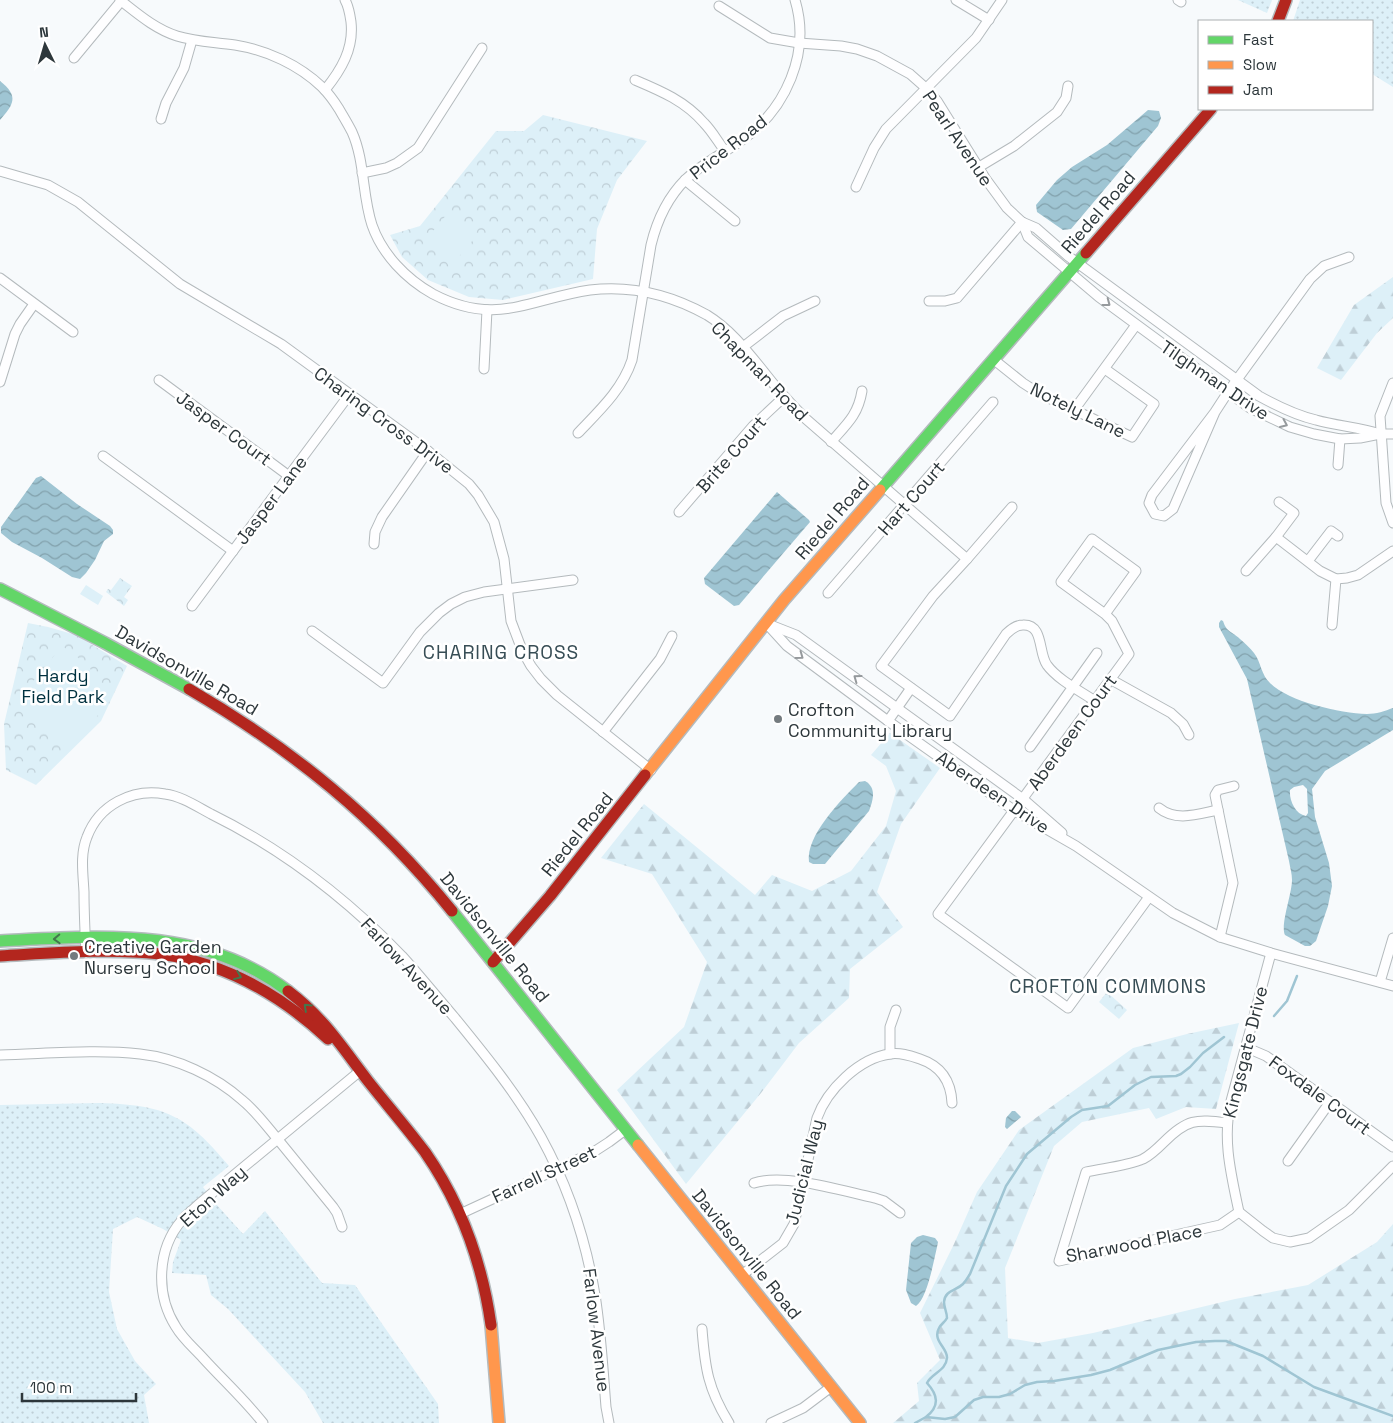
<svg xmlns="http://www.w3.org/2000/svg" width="1393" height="1423" font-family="'Space Grotesk',sans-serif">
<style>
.grass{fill:url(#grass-dots)}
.forest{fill:url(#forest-firs)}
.park{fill:url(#park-crowns)}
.garden{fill:#ddf0f8}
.water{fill:url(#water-waves);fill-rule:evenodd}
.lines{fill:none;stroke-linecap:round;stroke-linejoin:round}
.stream{stroke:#9fc5d3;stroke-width:2.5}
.street-casing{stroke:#b4babd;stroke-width:11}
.fast-casing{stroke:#b4babd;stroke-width:14}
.slow-casing{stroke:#b4babd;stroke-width:14}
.jam-casing{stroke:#b4babd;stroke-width:14}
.street{stroke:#fefeff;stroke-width:9}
.fast{stroke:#63d668;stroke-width:11}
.slow{stroke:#ff974d;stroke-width:11}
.jam{stroke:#b3261e;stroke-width:11}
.oneway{stroke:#969a9d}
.oneway2{stroke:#43774d}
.poi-dot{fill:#747b7f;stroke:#fff;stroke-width:2}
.labels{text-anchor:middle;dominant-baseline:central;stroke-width:5;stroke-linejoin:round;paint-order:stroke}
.street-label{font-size:18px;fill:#2d373b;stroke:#fff}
.park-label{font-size:18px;fill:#00313f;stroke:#fff}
.poi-label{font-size:18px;fill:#2d373b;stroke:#fff;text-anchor:start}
.neighbourhood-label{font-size:19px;letter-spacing:1px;fill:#374d55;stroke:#fff}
</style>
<defs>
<pattern id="grass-dots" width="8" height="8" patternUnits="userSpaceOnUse" patternTransform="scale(1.25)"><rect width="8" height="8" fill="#ddf0f8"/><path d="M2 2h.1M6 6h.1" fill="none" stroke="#beced6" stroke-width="1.8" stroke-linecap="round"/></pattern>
<pattern id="forest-firs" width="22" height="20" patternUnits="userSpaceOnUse" patternTransform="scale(1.25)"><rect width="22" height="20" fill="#ddf0f8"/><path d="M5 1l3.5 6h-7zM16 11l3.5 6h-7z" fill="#beced6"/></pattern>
<pattern id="park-crowns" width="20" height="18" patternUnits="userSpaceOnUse" patternTransform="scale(1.25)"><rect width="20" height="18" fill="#ddf0f8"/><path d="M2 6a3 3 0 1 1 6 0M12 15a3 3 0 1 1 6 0" fill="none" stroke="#beced6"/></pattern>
<pattern id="water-waves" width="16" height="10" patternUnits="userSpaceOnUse" patternTransform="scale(1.25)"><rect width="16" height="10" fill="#9fc5d3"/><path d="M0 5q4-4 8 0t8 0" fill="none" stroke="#82a1ac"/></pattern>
</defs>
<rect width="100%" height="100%" fill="#f7fafc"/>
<g class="grass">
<polygon points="1238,0 1272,0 1267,13"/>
<polygon points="1300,0 1393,0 1393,87 1372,74 1372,21 1293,21"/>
<path d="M100,1103c65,2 87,12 129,63l-26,21 13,17 27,30 22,-23 57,72 33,2 83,119 1,19h-116l-18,-31 -77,-83 -17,-14 -5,-20 -34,-2 1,-11 8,-22 -18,-11 -26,-12 -24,12 -4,63 8,37 18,32 21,23 -12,11 5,28h-149v-318z"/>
</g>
<g class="forest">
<polygon points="1393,277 1393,318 1377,333 1341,380 1317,368 1354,305"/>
<polygon points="890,733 940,768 901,824 877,892 903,927 850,969 849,998 799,1043 761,1093 686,1184 617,1090 684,1027 707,962 652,874 601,858 644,804 755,895 772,875 812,891 851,871 886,826 896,791 886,766 871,755"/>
<polygon points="1239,1023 1216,1109 1186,1107 1156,1119 1149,1108 1082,1122 1054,1146 1005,1268 1008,1338 1038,1343 1093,1333 1235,1299 1308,1285 1377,1242 1393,1224 1393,1423 893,1423 919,1401 917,1383 940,1360 920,1313 954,1244 977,1192 1019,1130 1133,1048 1187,1034"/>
</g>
<g class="park">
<polygon points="543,115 647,141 617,180 597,229 593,279 503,300 469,297 428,280 402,257 390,235 420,226 496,131 524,131"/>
<polygon points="120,578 132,586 124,597 128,600 124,606 106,592 108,589 111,590"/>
<polygon points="28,623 48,627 76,635 127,666 101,721 36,785 6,770 4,724"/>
<polygon points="1107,992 1127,1010 1119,1019 1099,1002"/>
</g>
<g class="garden">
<polygon points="452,213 478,234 452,265 424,242 447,214"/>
<polygon points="86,585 103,596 98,605 80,594"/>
<path d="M62,646c14,8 50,39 47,56l-40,48 -51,-42 -1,-7z"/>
</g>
<g class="water">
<path d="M0,81c19,15 14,23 0,39z"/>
<polygon points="1148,110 1159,111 1161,118 1158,126 1071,229 1063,230 1037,212 1036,205 1057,180 1072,167 1107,145"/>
<polygon points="41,476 77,504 110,526 113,530 113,534 104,541 95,560 86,573 80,579 72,577 42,558 12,542 1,533 1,527 36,478"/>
<polygon points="777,492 809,520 810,522 739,605 734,606 705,584 704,578"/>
<path d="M1221,620l2,1c4,12 9,10 17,18 5,4 10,9 14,14 7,9 7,22 16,30 19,19 70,30 97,31 9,0 18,-3 26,-6v22l-68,41 -13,18 3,28 14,46 3,23 -4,20 -12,35 -6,5h-5l-20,-11c-5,-10 7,-41 7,-55 0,-6 -2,-13 -3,-19l-42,-182 -28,-52v-4zM1303,785l4,4 1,24 -2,3c-11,-2 -17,-16 -16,-26l4,-3z"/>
<path d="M865,781c12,7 8,19 4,30l-44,53h-12l-4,-2c-4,-26 33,-63 50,-80z"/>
<polygon points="1012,1111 1015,1111 1021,1117 1007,1129 1005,1127 1006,1118"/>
<path d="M923,1235l12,3 3,4 -1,5c-3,13 -10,52 -21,59l-5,-3 -5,-13 5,-47 6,-6z"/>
</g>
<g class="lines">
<g class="stream">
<polyline points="1274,1016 1287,1001 1297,976"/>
<path d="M926,1417c14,-11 12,-22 1,-34 5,-10 19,-12 20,-25 1,-10 -15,-17 -8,-30 2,-4 6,-6 8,-10 0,-6 -3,-10 -3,-16 1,-12 12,-11 19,-18 3,-3 5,-7 7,-10l36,-88 21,-32 44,-37 11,-7 26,-4 27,-21 16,-8 25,-1 5,-2 9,-7 13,-14 21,-16"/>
<polyline points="915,1423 926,1417 945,1419 955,1417 974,1400 983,1397 999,1397 1010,1394 1025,1385 1037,1382 1054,1381 1091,1375 1110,1370 1158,1350 1196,1342 1215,1341 1226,1341 1263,1356 1314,1387 1393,1416"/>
</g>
<g class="street-casing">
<g id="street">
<path d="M120,0c18,14 35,29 57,36 19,6 38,6 58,9 32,5 64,20 87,42 7,7 12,14 17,22 4,7 9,15 13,23 13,29 10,63 20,93 10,29 34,54 61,69 63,33 96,5 157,-4 42,-5 81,5 117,25 23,14 40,36 57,57 13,17 27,32 42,47l161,140 -34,37 -52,70 69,50 56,-82c5,-5 10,-9 17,-9 21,-1 15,28 24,40 10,14 33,26 48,36"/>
<polyline points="956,0 989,20"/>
<polyline points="1178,0 1181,2"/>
<path d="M719,6l51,32 29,5 42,3 16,3 20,7 33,18 17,15 10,12 48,77 22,30 15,14 14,6 32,28 191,140c18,10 36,19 57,24 21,6 43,7 64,14"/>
<polyline points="74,58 122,0"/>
<path d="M635,80c26,11 50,21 69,43 8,8 14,19 21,28"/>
<path d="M325,90c16,-20 29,-41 26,-68 -1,-7 -2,-15 -6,-22"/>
<polyline points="161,119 166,103 184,68 192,40"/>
<polyline points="979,167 1014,146 1057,112 1066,98 1068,86"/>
<polyline points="0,171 48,185 78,202 180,284 281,344 428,451 469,484 478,495 494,522 504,559 511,621 522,650 531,666 541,679 557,695 651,770"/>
<polyline points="362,173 386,168 397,163 418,148 482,48"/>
<polyline points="685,180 735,221"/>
<polyline points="856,187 874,148 886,129 976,38 1002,0"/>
<polyline points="1022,222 1028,237 1099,297 1250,408 1290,427 1314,434 1340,439 1360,438 1380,434 1393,434"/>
<polyline points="0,278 73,332"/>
<polyline points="929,301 945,301 957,298 1022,222"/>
<polyline points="743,347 783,316 815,301"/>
<polyline points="993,359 1023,383 1040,394 1132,437 1154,404 1105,369"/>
<polyline points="484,369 487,310"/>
<polyline points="159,380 289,476"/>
<polyline points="0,382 15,334 20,324 34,304"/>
<polyline points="1393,383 1380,416 1386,503 1393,523"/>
<polyline points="1074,410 1136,325"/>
<polyline points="1215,412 1173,509 1164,516 1155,514 1149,503 1152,495 1215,412 1228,392 1310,279 1324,266 1349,257"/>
<path d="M578,433c21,-22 44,-43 54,-73l19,-115c6,-25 17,-48 35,-66 17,-16 38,-26 56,-39 44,-31 69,-87 53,-140"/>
<path d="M831,442c16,-18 27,-27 31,-51"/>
<polyline points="103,456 233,551"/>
<polyline points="1338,465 1340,439"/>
<polyline points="679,512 753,426 784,397"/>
<polyline points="1276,537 1320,571 1336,579 1347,578 1358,575 1393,551"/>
<polyline points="374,544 375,532 382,517 428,451"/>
<polyline points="967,559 1012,507"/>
<polyline points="1308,561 1331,531 1338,536"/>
<polyline points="1246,571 1276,537 1294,513 1279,502"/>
<polyline points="828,593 993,402"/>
<polyline points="192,606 349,395"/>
<polyline points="1105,614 1136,571 1092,539 1061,582 1105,614 1112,621 1129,654 938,914 1068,1008 1149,897"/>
<polyline points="766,623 787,646 888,721 1015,811 1076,846 1173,913 1220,937 1271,953 1393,986"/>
<polyline points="768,624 796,635 1023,799 1062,833"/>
<polyline points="1332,625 1336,579"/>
<polyline points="312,631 383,683 420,632 439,613 451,604 465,597 484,592 573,580"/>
<polyline points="1110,679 1171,713 1183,724 1189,735"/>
<polyline points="888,721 911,688"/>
<polyline points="603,732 660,659 672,636"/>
<polyline points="1030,747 1097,653"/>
<path d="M1159,808c17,14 39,6 59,2"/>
<polyline points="1220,937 1233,883 1215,795 1218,790 1234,786"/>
<path d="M86,953c-1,-20 -2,-41 -2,-61 -1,-19 -4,-38 3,-55 12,-32 45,-49 78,-43 16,2 31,12 46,20 71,35 136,85 191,142 18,20 35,41 53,62 31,38 62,76 86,119 27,49 45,104 54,158 6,37 8,75 11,112l3,16"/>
<polyline points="1380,982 1393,938"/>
<polyline points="1245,1047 1266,1056 1393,1147"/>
<polyline points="890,1054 890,1027 896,1010"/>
<path d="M0,1055c44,-1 96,-6 140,-1 37,4 75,22 102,46 15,12 26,28 38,42 18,22 35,43 53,65l4,6 5,14"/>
<path d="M1227,1123c-31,-4 -40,-4 -63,19 -6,6 -13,13 -21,17 -16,7 -39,9 -57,13l-27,89 161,-36 19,-13"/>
<polyline points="1288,1161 1330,1102"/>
<path d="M754,1183c32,-10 88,8 121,15l9,3 16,12"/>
<path d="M1239,1212c-8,-38 -17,-73 -8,-111l40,-148"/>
<polyline points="1239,1212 1263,1231 1273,1238 1290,1242 1309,1238 1349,1210 1393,1166"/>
<polyline points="460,1214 592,1153 609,1142 625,1130"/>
<path d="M742,1275l41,-32 11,-19 23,-106c10,-28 42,-60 73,-64 10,-2 21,2 30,5 21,7 31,22 32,44"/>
<path d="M702,1329c3,39 6,60 27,94"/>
<path d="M263,1423c-18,-23 -40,-43 -60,-65 -9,-10 -20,-19 -27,-31 -21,-33 -19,-78 6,-107 5,-6 12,-11 17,-16l161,-133"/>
<polyline points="771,1423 803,1408 831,1387"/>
</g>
</g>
<g class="fast-casing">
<g id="fast">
<polyline points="880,490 1086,253"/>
<polyline points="0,589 105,643 189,689"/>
<polyline points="452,911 638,1145"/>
<path d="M0,941c101,-5 202,-15 288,50"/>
</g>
</g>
<g class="slow-casing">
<g id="slow">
<polyline points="645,775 784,600 880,490"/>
<polyline points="638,1145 860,1423"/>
<polyline points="491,1325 499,1423"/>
</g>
</g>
<g class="jam-casing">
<g id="jam">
<polyline points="1278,21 1286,0"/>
<polyline points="1086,253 1211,109"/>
<path d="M189,689c104,61 187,128 263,222"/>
<path d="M0,956c53,-3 107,-8 160,-2 65,9 121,41 168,85"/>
<polyline points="493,962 550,896 645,775"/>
<path d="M288,991c36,27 53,55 80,90 19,24 39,47 57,71 36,52 57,110 66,173"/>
</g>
</g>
<use href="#street" class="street"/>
<use href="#fast" class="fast"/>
<use href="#slow" class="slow"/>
<use href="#jam" class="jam"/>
</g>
<defs><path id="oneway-chevron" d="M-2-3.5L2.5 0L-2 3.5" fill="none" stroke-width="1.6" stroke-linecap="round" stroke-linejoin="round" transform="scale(1.25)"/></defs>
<g class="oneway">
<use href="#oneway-chevron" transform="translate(1107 303) rotate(37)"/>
<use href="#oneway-chevron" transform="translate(1284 424) rotate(24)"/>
<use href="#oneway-chevron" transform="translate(800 656) rotate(36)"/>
<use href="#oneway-chevron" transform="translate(857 678) rotate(-144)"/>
</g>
<g class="oneway2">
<use href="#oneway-chevron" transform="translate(57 939) rotate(178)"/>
<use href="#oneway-chevron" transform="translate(238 976) rotate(22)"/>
<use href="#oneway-chevron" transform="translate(307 1007) rotate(-137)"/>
</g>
<g class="poi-dot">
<circle cx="778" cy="719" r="5"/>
<circle cx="74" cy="956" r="5"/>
</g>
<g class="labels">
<g class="street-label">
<text transform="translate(958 138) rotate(56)">Pearl Avenue</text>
<text transform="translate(728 147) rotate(-38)">Price Road</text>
<text transform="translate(1098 212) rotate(-49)">Riedel Road</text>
<text transform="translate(760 371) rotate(46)">Chapman Road</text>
<text transform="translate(1215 380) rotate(34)">Tilghman Drive</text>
<text transform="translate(1078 410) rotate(26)">Notely Lane</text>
<text transform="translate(384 420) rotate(36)">Charing Cross Drive</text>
<text transform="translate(224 428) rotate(36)">Jasper Court</text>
<text transform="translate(731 454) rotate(-49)">Brite Court</text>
<text transform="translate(911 498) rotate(-49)">Hart Court</text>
<text transform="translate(271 500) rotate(-53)">Jasper Lane</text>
<text transform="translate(832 518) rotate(-49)">Riedel Road</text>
<text transform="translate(187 670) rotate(30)">Davidsonville Road</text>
<text transform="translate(1072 732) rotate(-54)">Aberdeen Court</text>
<text transform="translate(993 792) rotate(34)">Aberdeen Drive</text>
<text transform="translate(577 834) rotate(-51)">Riedel Road</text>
<text transform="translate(495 937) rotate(51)">Davidsonville Road</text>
<text transform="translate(407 966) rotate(47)">Farlow Avenue</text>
<text transform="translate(1245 1052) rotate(-76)">Kingsgate Drive</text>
<text transform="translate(1320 1095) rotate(36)">Foxdale Court</text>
<text transform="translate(804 1172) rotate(-76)">Judicial Way</text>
<text transform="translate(544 1174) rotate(-25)">Farrell Street</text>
<text transform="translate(213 1196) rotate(-42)">Eton Way</text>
<text transform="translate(1134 1243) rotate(-11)">Sharwood Place</text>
<text transform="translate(747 1254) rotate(51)">Davidsonville Road</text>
<text transform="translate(597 1330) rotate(83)">Farlow Avenue</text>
</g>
<g class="park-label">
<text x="63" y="675">Hardy<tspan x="63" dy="21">Field Park</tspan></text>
</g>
<g class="poi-label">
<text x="788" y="709">Crofton<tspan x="788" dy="21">Community Library</tspan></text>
<text x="84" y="946">Creative Garden<tspan x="84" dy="21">Nursery School</tspan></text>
</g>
<g class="neighbourhood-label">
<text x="501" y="652">CHARING CROSS</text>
<text x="1108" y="986">CROFTON COMMONS</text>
</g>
</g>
<rect x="1198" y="20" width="175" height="90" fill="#ffffff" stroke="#abafb1"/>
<rect x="1208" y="36" width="25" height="8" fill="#63d668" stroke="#abafb1"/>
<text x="1243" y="45" font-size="15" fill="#2d373b">Fast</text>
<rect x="1208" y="61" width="25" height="8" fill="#ff974d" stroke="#abafb1"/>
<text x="1243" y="70" font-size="15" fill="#2d373b">Slow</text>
<rect x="1208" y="86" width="25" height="8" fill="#b3261e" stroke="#abafb1"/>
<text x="1243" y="95" font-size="15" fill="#2d373b">Jam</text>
<g transform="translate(45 45) rotate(355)" stroke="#ffffff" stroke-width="4" paint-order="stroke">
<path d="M0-4L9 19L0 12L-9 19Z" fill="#2d373b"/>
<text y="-8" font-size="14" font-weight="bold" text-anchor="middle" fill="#2d373b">N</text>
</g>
<path d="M22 1393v8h114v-8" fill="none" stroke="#2d373b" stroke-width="2.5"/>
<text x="30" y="1393" font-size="15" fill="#2d373b" stroke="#ffffff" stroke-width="4" paint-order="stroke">100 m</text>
</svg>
